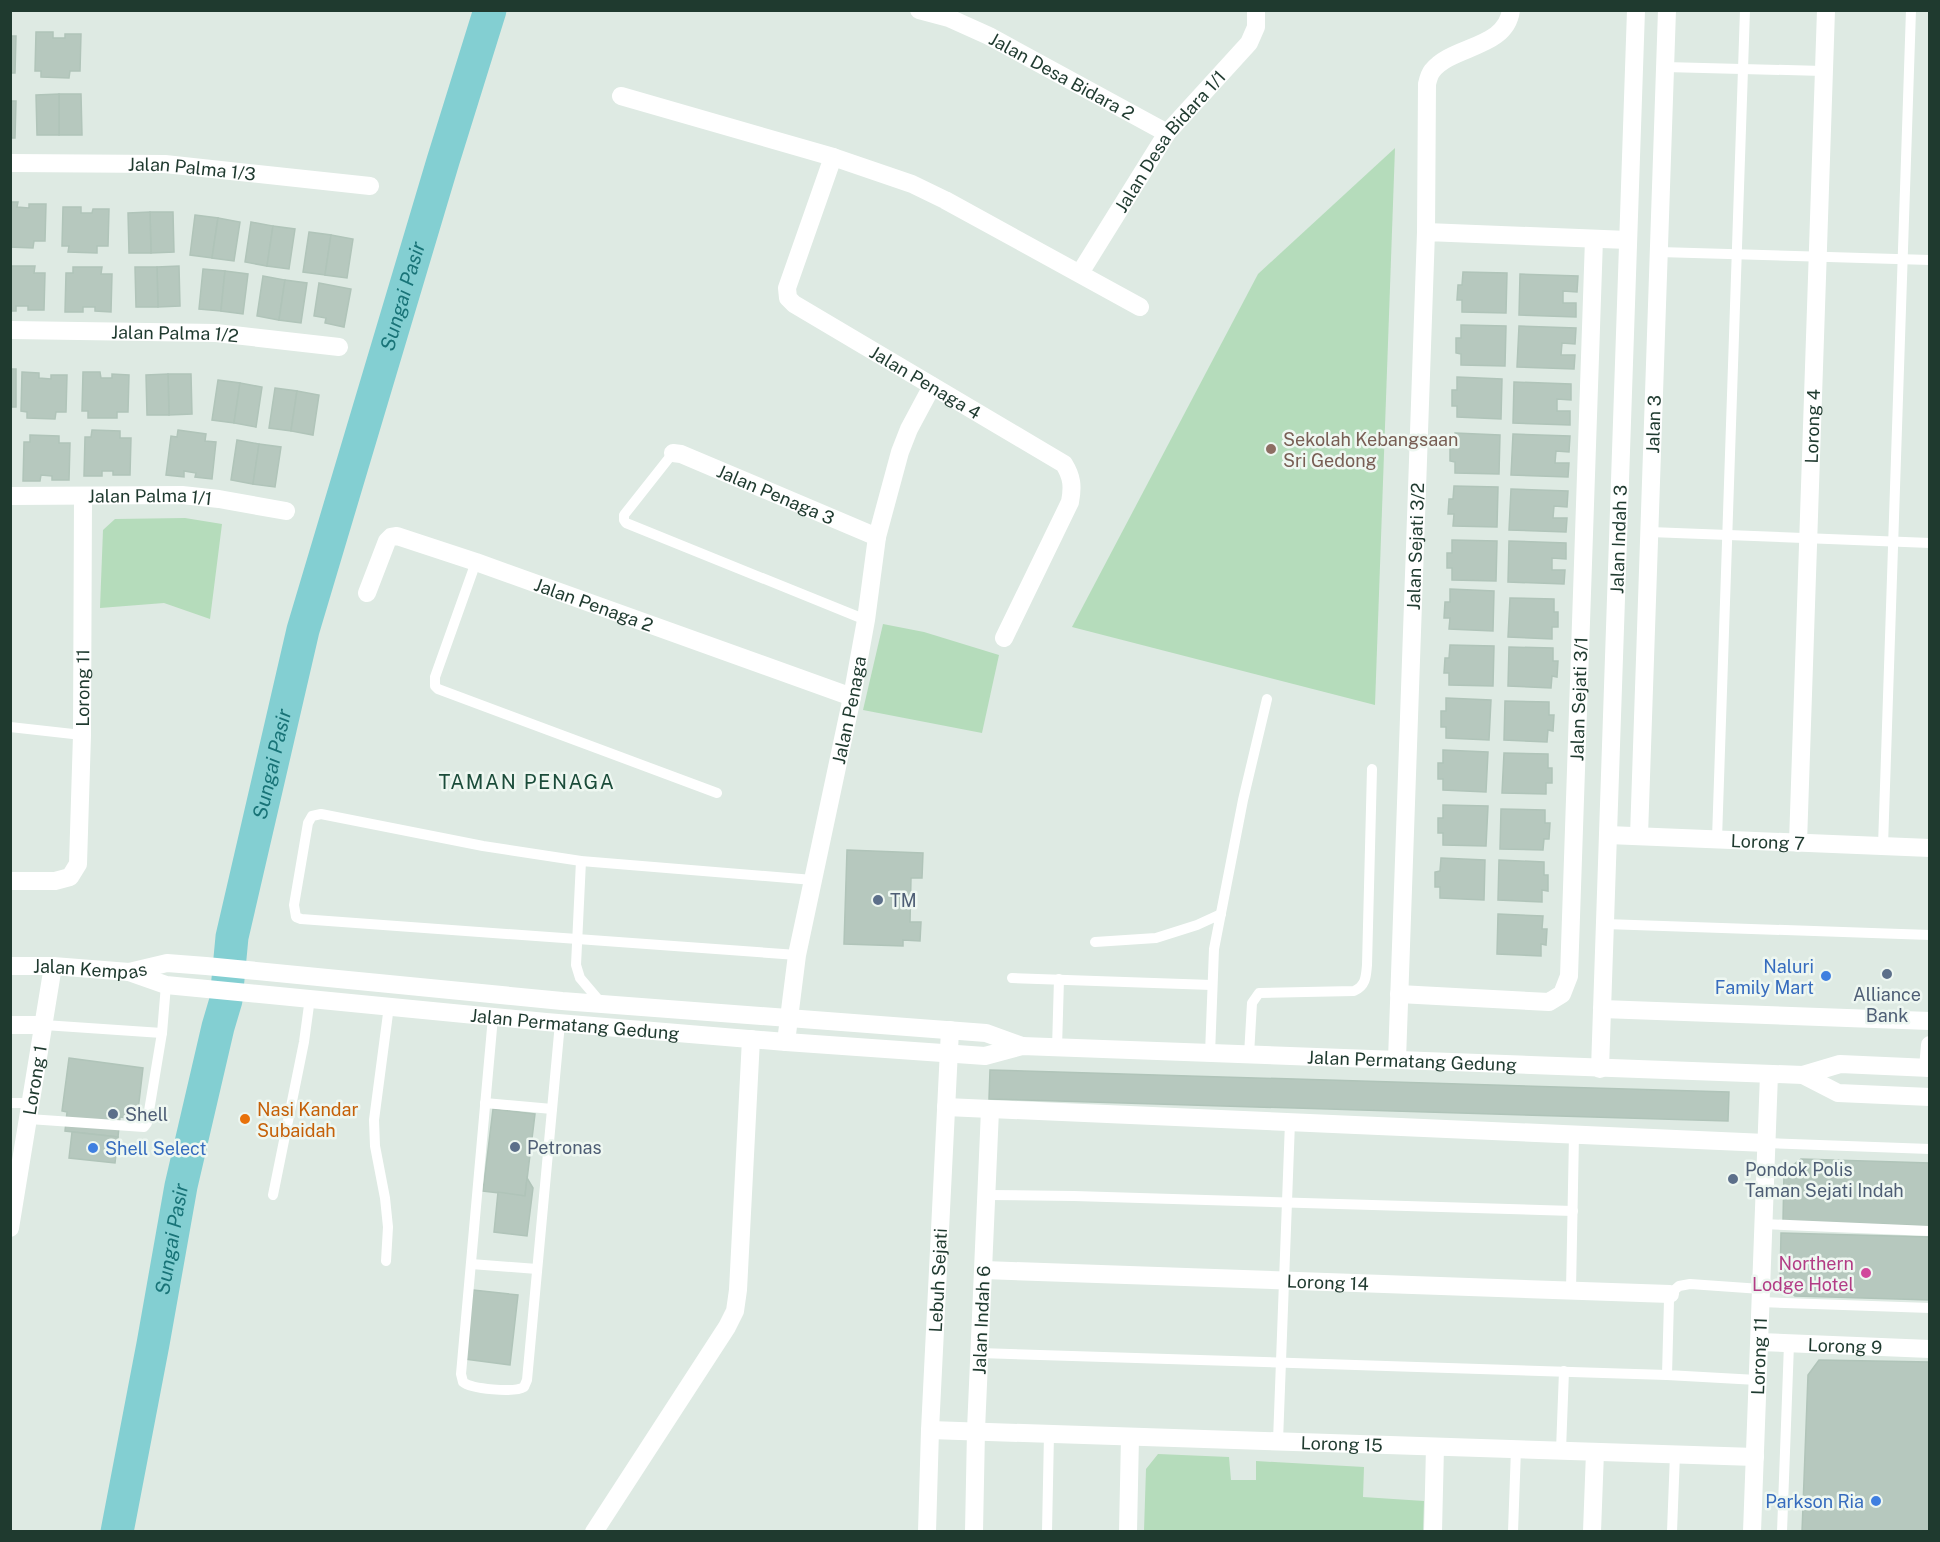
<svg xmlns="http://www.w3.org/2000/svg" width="1940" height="1542" font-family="'Public Sans',sans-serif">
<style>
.green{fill:#b5dcbb}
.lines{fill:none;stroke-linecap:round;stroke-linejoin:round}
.river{stroke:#83cfd2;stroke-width:33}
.building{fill:#b6c8be;stroke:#b0c4b9;stroke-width:1.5}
.lane{stroke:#fff;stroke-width:10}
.street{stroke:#fff;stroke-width:18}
.secondary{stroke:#fff;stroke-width:18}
.education-dot{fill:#8d6e63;stroke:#eef7f1;stroke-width:2}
.service-dot{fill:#5c6f8a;stroke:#eef7f1;stroke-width:2}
.shop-dot{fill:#3f7fe0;stroke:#eef7f1;stroke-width:2}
.food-dot{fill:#e8710a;stroke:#eef7f1;stroke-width:2}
.hotel-dot{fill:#d1479c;stroke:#eef7f1;stroke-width:2}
.labels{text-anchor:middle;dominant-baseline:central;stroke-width:5;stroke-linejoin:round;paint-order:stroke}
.street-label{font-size:18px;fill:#1f3a2f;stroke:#eef7f1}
.education-label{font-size:18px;fill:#785e54;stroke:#eef7f1;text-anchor:start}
.service-label{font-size:18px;fill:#4e5e75;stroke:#eef7f1;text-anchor:start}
.shop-label{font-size:18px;fill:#366cbe;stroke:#eef7f1;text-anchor:end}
.food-label{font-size:18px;fill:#c56008;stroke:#eef7f1;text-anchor:start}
.hotel-label{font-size:18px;fill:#b23c85;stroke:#eef7f1;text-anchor:end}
.water-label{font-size:20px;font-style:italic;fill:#187377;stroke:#eef7f1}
.neighbourhood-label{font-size:20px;letter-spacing:1.5px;fill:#1b4c3a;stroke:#eef7f1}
</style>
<rect width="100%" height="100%" fill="#deeae3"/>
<g class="green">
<polygon points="1395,148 1375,705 1072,627 1258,274"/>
<polygon points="185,518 222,524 210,619 164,603 100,608 103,530 115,519"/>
<polygon points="883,624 924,632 999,655 982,733 863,710"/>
<polygon points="1158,1454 1229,1457 1231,1480 1256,1480 1256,1461 1364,1467 1363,1497 1424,1501 1423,1531 1144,1531 1146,1469"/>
</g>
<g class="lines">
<path class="river" id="s1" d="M117,1532l36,-188 28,-158 37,-159 8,-27 6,-63 71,-307 140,-469 47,-151"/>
</g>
<g class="building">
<polygon points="36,32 53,32 53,38 65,38 65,34 81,34 80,71 70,71 69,78 41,77 41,71 35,71"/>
<polygon points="10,36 16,36 15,73 10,73"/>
<polygon points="59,94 81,94 82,135 59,135"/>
<polygon points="59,94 59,135 37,135 36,95"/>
<polygon points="10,101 16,101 15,138 10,138"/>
<polygon points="10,202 18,202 17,207 29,208 29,204 46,204 45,241 34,241 33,248 10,247"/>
<polygon points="63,207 81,207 81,213 92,213 93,209 109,209 108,246 97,246 97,253 68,252 69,246 62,246"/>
<polygon points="150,212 173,212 174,252 151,253"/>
<polygon points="150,212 151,253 129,253 128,213"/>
<polygon points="195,215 218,218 212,258 190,255"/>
<polygon points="218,218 240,222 234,261 212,258"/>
<polygon points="251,222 273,226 267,266 245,262"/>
<polygon points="273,226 295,229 289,269 267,266"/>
<polygon points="309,232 331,235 325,275 303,272"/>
<polygon points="331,235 353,239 347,278 325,275"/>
<polygon points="10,266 35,266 34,273 45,273 44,310 28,310 28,306 16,306 16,311 10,311"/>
<polygon points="179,266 180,306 158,307 157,267"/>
<polygon points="73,267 102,267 101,274 112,274 111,312 95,311 95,307 83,307 83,312 65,312 66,273 73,273"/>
<polygon points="135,267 157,267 158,307 136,307"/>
<polygon points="203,269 225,271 221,311 199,309"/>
<polygon points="225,271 248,274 243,314 221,311"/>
<polygon points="1463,272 1507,273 1506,313 1462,312 1462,300 1457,300 1458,285 1462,285"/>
<polygon points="1520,274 1578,276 1577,292 1563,291 1563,303 1576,303 1576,317 1519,315"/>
<polygon points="263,276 285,280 279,320 257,316"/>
<polygon points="285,280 307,283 301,323 279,320"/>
<polygon points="319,283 351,289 344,327 325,323 326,318 314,316"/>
<polygon points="1461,325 1506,326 1505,366 1461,365 1461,354 1456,353 1456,338 1461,338"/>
<polygon points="1519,326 1576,328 1575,344 1562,343 1561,355 1575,355 1574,369 1517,367"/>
<rect x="10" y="369" width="6" height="38"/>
<polygon points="22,372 39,373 39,378 51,379 51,375 67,375 66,412 56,412 55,419 27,418 27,412 21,411"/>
<polygon points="83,372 100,372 101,378 112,378 112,374 129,375 128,412 117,412 117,418 88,418 88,411 82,411"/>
<polygon points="168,374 191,374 192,414 169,415"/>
<polygon points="168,374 169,415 147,415 146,375"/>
<polygon points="1457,377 1502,379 1501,419 1457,417 1457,406 1452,406 1452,390 1457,390"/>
<polygon points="218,380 240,383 234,423 212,420"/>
<polygon points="1514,382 1571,384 1571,400 1557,399 1557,411 1570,411 1570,425 1513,423"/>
<polygon points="240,383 262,387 256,427 234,423"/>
<polygon points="275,388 297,391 291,431 269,428"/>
<polygon points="297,391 319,395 313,435 291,431"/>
<polygon points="92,430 120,431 120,438 131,438 130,475 113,475 113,471 102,471 102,476 84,476 85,437 91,437"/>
<polygon points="178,430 206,434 205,441 216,442 212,479 195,477 196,473 184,471 184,477 166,475 171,436 177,437"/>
<polygon points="1455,433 1500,435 1499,474 1455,473 1455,462 1450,461 1450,446 1455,446"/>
<polygon points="1513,434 1570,436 1569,452 1556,451 1555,463 1569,463 1568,477 1511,475"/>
<polygon points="30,435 59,436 59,443 70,443 69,480 52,480 52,476 41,475 40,481 23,481 24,442 30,442"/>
<polygon points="237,440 259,444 253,484 231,480"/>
<polygon points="259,444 281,447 275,487 253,484"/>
<polygon points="1454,486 1498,487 1497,527 1453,526 1454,514 1448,514 1449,499 1453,499"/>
<polygon points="1511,489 1568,491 1567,507 1554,506 1553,518 1567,518 1566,532 1509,530"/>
<polygon points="1452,540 1497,541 1496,581 1452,580 1452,568 1447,568 1447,553 1452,553"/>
<polygon points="1509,541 1566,543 1566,559 1552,558 1552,570 1565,570 1564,584 1508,582"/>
<polygon points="1450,589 1494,591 1493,631 1449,629 1450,618 1444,618 1445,602 1450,602"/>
<polygon points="1510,598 1554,599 1554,612 1558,612 1558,627 1552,627 1552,639 1508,637"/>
<polygon points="1450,645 1494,646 1493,686 1449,685 1449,673 1444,673 1445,658 1449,658"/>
<polygon points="1509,647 1553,648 1553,661 1558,661 1557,677 1552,676 1551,688 1508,686"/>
<polygon points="1446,698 1491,700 1489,740 1446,738 1446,727 1441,727 1441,711 1446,711"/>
<polygon points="1505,701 1549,702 1549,715 1554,715 1553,731 1548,730 1547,742 1504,740"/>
<polygon points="1443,750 1488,752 1486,792 1443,790 1443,779 1438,779 1438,763 1443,763"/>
<polygon points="1504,753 1548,754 1548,768 1552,768 1552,783 1546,783 1546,794 1502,793"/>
<polygon points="1443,805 1488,806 1486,846 1443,845 1443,833 1438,833 1438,818 1443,818"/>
<polygon points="1501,809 1545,810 1545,823 1550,823 1549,839 1544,839 1543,850 1500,849"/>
<polygon points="847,850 923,853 922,878 911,878 910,922 921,922 920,941 903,940 903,946 844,944"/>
<polygon points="1441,858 1485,860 1484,900 1440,898 1440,887 1435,887 1435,872 1440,871"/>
<polygon points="1499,860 1544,862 1544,875 1548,875 1548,891 1542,890 1542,902 1498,900"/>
<polygon points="1498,914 1543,916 1542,929 1547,929 1546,945 1541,944 1541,956 1497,954"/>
<polygon points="69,1058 143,1068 137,1119 120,1117 118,1137 65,1131 67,1112 62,1111"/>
<polygon points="990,1070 1729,1092 1728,1121 989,1099"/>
<polygon points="493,1109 535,1114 525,1196 483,1191"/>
<polygon points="72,1132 118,1137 115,1163 69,1158"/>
<polygon points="1801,1159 1930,1163 1930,1226 1783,1221 1784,1172"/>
<polygon points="527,1178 533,1188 527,1236 494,1232 498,1192 525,1196"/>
<polygon points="1781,1233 1930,1237 1930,1300 1795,1296 1780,1282"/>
<polygon points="473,1290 518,1295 510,1365 465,1359"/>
<polygon points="1819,1360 1930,1362 1930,1532 1802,1532 1808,1375"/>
</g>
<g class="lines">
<g class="lane">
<polyline points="1665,67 1823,71"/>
<polyline points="1659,252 1930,260"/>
<polyline points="673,453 624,515 624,520 626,523 866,620"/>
<polyline points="1650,532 1930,543"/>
<polyline points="476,562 435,677 435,686 438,689 717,793"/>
<polyline points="10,727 82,735"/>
<polyline points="1717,839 1745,10"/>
<polyline points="1883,846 1911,10"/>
<polyline points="581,861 576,965 580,978 602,1004"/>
<polyline points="1605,924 1930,935"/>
<polyline points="1095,942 1156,938 1197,925 1221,914"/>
<polyline points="797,955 301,919 296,917 294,905 308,823 312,816 321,814 483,846 581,861 813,880"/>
<polyline points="1012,978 1212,985"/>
<path d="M493,1017l-32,357 2,8c8,7 51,11 61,5l3,-7 33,-357"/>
<polyline points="44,1025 162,1033"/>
<polyline points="1057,1048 1059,979"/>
<polyline points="1210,1054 1214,949 1243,800 1267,699"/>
<path d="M1249,1055l3,-52 7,-10 95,-2c12,-5 12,-15 13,-26l5,-196"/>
<polyline points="10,1103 31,1103"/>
<polyline points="485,1103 552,1109"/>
<polyline points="29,1119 144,1127 147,1123 162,1033 166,985"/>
<polyline points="1766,1143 1930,1149"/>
<polyline points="273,1195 304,1042 310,998"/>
<polyline points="987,1195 1074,1196 1573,1211"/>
<polyline points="1763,1224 1930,1231"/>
<polyline points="386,1261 388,1227 385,1198 375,1146 374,1120 389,1006"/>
<polyline points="471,1264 537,1269"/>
<polyline points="1571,1290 1574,1135"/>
<polyline points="1760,1302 1930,1308"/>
<polyline points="979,1353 1667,1375"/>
<polyline points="1757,1380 1667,1375 1669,1300 1670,1294 1679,1286 1690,1284 1761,1289"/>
<polyline points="1278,1441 1290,1122"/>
<polyline points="1561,1450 1564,1371"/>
<polyline points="1047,1532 1049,1434"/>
<polyline points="1513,1532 1516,1449"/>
<polyline points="1672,1532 1675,1454"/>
<polyline points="1782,1532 1789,1344"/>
</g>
<g class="street">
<path id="s2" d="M919,10l30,8 40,18 178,97"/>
<path id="s3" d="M621,96l212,61 -46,131 1,10 6,6 270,160c8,13 9,22 6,38l-66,136"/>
<polyline points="833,157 912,184 945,200 1140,307"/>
<path id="s4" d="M10,163l155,1 205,22"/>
<path d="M1426,232l1,-148c1,-4 2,-9 5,-13 20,-26 74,-22 79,-61"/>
<path id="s5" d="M1080,273l87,-140 82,-90 7,-16v-17"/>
<path id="s6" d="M10,330l206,3 123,14"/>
<path id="s7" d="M673,453l8,1 196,83"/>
<path id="s8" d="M10,496l172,-1 37,4 67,12"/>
<path id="s9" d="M367,593l20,-52 4,-4 6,-1 79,26 376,135"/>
<path id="s10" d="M1608,835l322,13"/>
<path id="s11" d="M1639,836l28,-826"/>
<path id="s12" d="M1798,843l28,-833"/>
<path id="s13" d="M10,881h45l15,-4 8,-13 4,-129 1,-238"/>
<path id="s14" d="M1399,994l150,8 13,-8 7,-18 25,-737"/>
<polyline points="1602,1009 1930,1021"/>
<polyline points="10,1025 44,1025"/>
<path id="s15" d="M786,1042l11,-87 55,-258 14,-77 11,-83 23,-85 9,-23 23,-43"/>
<path id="s16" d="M1397,1060l29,-828 202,8"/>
<polyline points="1928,1068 1930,1045"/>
<path id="s17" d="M1600,1069l36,-1059"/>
<polyline points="946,1107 1766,1143"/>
<path id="s18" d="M10,1228l43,-262"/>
<path id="s19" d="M984,1270l686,24"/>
<path id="s20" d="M1759,1342l171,7"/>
<path id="s21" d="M930,1430l825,27"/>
<polyline points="594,1532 727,1327 735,1311 738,1290 751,1039"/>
<path id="s22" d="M927,1532l3,-102 20,-400"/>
<path id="s23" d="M974,1532l2,-102 14,-320"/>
<polyline points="1128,1532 1130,1437"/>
<polyline points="1433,1532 1435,1447"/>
<polyline points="1592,1532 1595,1452"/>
<path id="s24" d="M1752,1532l17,-458"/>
</g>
<g class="secondary">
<path id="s25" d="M10,966h43l76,6 38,-9 39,3 356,35 424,32 36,13"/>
<path id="s26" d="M129,972l37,13 380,37 240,20 199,14 37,-10 781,29 37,-11 90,4"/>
<polyline points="1803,1075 1838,1093 1930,1097"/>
</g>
</g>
<circle class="education-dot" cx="1271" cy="449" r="6"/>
<g class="service-dot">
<circle cx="878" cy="900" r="6"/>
<circle cx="1887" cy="974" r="6"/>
<circle cx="113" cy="1114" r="6"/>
<circle cx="515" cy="1147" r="6"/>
<circle cx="1733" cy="1179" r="6"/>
</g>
<g class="shop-dot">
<circle cx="1826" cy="976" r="6"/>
<circle cx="93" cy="1148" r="6"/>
<circle cx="1876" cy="1501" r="6"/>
</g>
<circle class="food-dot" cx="245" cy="1119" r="6"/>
<circle class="hotel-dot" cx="1866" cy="1273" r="6"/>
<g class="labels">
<g class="street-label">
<text stroke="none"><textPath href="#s2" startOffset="158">Jalan Desa Bidara 2</textPath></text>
<text stroke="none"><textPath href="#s5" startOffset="160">Jalan Desa Bidara 1/1</textPath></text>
<text stroke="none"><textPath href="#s4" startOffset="182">Jalan Palma 1/3</textPath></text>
<text stroke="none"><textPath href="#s6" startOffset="165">Jalan Palma 1/2</textPath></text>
<text stroke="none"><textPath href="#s3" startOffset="531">Jalan Penaga 4</textPath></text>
<text stroke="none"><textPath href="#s11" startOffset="412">Jalan 3</textPath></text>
<text stroke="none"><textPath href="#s12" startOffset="417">Lorong 4</textPath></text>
<text stroke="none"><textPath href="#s7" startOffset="111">Jalan Penaga 3</textPath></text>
<text stroke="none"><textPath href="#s8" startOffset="140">Jalan Palma 1/1</textPath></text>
<text stroke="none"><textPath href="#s17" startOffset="530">Jalan Indah 3</textPath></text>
<text stroke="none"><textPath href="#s16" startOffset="514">Jalan Sejati 3/2</textPath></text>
<text stroke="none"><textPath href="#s9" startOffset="276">Jalan Penaga 2</textPath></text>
<text stroke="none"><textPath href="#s13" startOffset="252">Lorong 11</textPath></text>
<text stroke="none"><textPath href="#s14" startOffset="462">Jalan Sejati 3/1</textPath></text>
<text stroke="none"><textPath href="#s15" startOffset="338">Jalan Penaga</textPath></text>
<text stroke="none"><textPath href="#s10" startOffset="160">Lorong 7</textPath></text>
<text stroke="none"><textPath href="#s25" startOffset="80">Jalan Kempas</textPath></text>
<text stroke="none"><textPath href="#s26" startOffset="450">Jalan Permatang Gedung</textPath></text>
<text stroke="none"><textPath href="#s26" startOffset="1290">Jalan Permatang Gedung</textPath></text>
<text stroke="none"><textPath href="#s18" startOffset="150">Lorong 1</textPath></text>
<text stroke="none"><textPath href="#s22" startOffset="252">Lebuh Sejati</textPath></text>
<text stroke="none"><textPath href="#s19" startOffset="344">Lorong 14</textPath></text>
<text stroke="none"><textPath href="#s23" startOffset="212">Jalan Indah 6</textPath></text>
<text stroke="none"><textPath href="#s20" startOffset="86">Lorong 9</textPath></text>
<text stroke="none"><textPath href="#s24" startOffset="176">Lorong 11</textPath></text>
<text stroke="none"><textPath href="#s21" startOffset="412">Lorong 15</textPath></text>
</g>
<g class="education-label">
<text x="1283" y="439">Sekolah Kebangsaan<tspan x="1283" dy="21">Sri Gedong</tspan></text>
</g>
<g class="service-label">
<text x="890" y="900">TM</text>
<text x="1887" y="994" text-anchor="middle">Alliance<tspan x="1887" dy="21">Bank</tspan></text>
<text x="125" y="1114">Shell</text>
<text x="527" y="1147">Petronas</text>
<text x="1745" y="1169">Pondok Polis<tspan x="1745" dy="21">Taman Sejati Indah</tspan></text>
</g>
<g class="shop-label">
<text x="1814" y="966">Naluri<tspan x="1814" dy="21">Family Mart</tspan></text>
<text x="105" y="1148" text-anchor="start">Shell Select</text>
<text x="1864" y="1501">Parkson Ria</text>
</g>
<g class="food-label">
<text x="257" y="1109">Nasi Kandar<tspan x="257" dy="21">Subaidah</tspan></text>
</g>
<g class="hotel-label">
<text x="1854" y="1263">Northern<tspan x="1854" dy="21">Lodge Hotel</tspan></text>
</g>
<g class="water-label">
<text stroke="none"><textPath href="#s1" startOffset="1270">Sungai Pasir</textPath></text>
<text stroke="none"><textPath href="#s1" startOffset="784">Sungai Pasir</textPath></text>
<text stroke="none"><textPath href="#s1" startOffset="298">Sungai Pasir</textPath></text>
</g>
<g class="neighbourhood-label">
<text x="527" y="782">TAMAN PENAGA</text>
</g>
</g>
<rect width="1940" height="1542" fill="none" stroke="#1f3a2f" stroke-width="24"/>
</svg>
